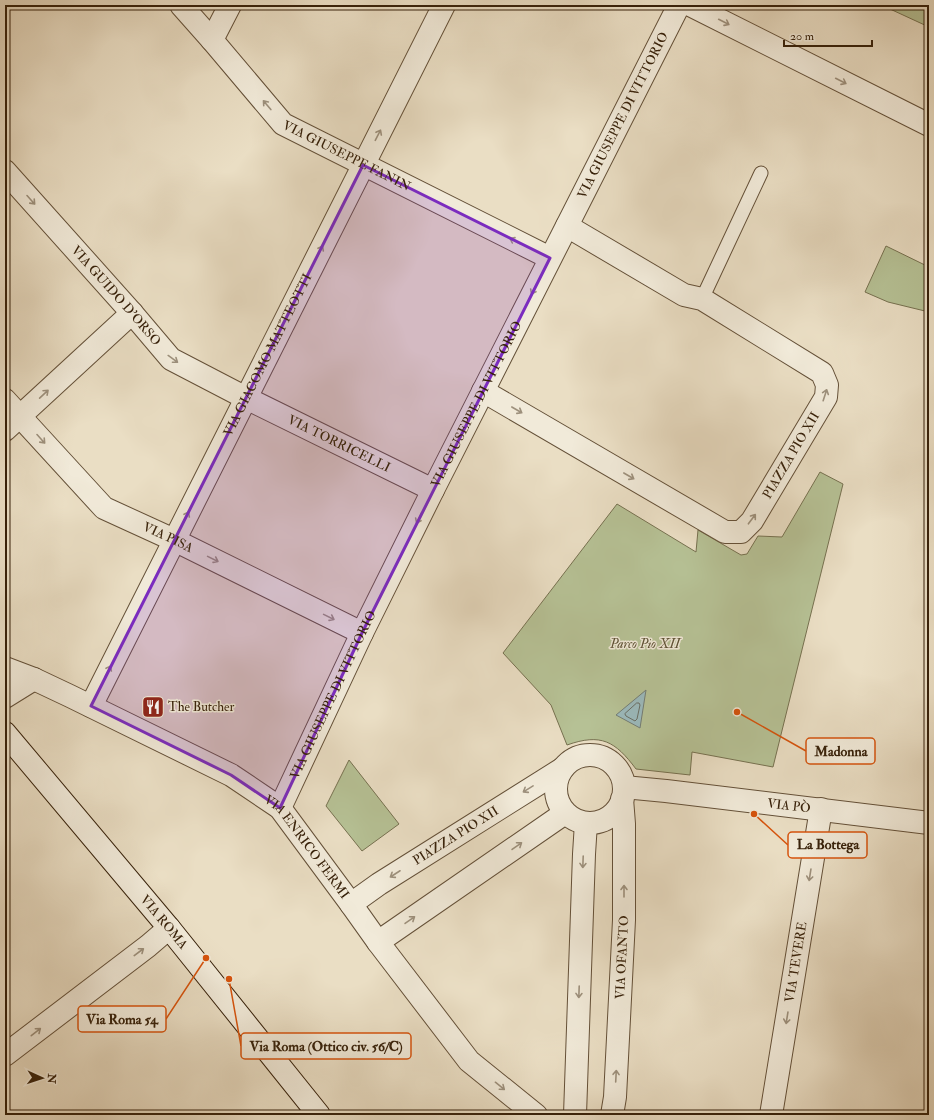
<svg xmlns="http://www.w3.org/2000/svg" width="934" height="1120" font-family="'IM FELL Double Pica',serif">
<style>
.green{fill:#b6c195;stroke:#767150}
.water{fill:#9bbabd;stroke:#737d75}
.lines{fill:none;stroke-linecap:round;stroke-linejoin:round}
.shore{stroke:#696e64;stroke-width:1}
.lane-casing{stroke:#645038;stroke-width:15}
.street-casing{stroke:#645038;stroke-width:24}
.secondary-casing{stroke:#37210a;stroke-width:24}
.lane{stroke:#f1ead9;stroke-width:13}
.street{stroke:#f1ead9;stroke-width:22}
.secondary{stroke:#f1ead9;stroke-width:22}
.oneway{stroke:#9d907c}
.marked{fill:#7b2cbf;fill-opacity:0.2;stroke:#7b2cbf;stroke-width:3;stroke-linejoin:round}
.labels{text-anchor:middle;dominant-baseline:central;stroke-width:3;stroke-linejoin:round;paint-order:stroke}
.street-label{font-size:13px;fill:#37210a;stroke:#f1ead9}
.park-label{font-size:13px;font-style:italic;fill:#5d5134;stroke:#f1ead9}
.poi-label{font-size:13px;fill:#37210a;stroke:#f1ead9;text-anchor:start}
.leader{fill:none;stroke:#d6530c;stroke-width:1.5}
.callout-dot{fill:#d6530c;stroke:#f1ead9;stroke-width:1.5}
.callout{fill:#f1ead9;stroke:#d6530c;stroke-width:1.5}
.callout-label{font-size:14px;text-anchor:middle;font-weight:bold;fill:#37210a}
</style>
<rect width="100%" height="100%" fill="#eadec4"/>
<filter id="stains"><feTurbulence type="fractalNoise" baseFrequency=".005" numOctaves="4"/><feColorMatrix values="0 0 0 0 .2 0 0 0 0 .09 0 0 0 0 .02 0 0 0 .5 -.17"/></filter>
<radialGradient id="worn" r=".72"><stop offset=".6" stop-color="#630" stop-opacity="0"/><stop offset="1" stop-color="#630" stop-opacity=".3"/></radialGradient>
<g class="green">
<polygon points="893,5 929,5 929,27 890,9"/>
<polygon points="886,246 929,267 929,312 888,302 865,292"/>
<path d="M820,472l23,12 -70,283 -81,-15 -2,23 -54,-6c-21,-28 -35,-36 -69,-24l-16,-40 -48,-52 114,-149 79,48 2,-22 43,25 6,-1 11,-18 24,1z"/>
<polygon points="349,760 399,824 362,851 326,806"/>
</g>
<polygon class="water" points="646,690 640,728 616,715"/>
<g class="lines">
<polygon class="shore" points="637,703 639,703 640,705 637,719 635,721 626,716 625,714"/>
<g class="lane-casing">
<polyline id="lane" points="702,299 761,173"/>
</g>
<g class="street-casing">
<g id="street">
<path id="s1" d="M181,5l31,35 71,84 267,134"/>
<polyline points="690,5 929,125"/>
<polyline points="212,40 230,5"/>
<path id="s2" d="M5,171l127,142 39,46 75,39 187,92"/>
<path id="s3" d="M483,391l242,141h16l11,-11 74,-124 1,-12 -5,-12 -120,-74 -18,-4 -117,-69"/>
<path id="s4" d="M5,400l99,108 70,32 188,93"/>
<polyline points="5,430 132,313"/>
<path id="s5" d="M5,668l29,11 36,17 161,79 49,33 71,96 27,38 91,119 67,54"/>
<polyline points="5,697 34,679"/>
<path id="s6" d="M91,706l353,-701"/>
<circle cx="590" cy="789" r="34"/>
<path id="s7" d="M624,787l42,4 263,32"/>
<path id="s8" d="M280,808l82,-175 71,-143 246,-485"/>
<path id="s9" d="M351,904l28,-20 183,-115"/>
<polyline points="378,942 565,813"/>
<polyline points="5,1055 148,946 169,928"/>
<polyline points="575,1115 584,854 586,823"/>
<path id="s10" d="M612,1115l3,-18 9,-177v-96l-2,-25"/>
<path id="s11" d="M771,1115l50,-306"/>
</g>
</g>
<g class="secondary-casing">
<g id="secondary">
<path id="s12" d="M5,733l164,195 150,187"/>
</g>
</g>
<use href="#lane" class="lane"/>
<use href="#street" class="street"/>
<use href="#secondary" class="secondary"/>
</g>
<defs><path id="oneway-shaft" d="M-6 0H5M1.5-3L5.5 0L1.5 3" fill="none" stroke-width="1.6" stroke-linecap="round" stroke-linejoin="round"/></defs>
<g class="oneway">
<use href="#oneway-shaft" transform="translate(724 22) rotate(27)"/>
<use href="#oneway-shaft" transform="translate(841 81) rotate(27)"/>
<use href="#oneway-shaft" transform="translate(267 105) rotate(-130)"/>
<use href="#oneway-shaft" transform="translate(378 135) rotate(-63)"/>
<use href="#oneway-shaft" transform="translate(31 200) rotate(48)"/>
<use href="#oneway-shaft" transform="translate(515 241) rotate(-153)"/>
<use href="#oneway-shaft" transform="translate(320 251) rotate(-63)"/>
<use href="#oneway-shaft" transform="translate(534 289) rotate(117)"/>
<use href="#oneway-shaft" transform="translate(173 359) rotate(36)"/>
<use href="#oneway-shaft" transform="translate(44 394) rotate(-43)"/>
<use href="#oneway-shaft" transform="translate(825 395) rotate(-72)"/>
<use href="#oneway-shaft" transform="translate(517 410) rotate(30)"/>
<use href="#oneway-shaft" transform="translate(41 439) rotate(48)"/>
<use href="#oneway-shaft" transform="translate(629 476) rotate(30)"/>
<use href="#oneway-shaft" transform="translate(186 517) rotate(-63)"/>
<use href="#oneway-shaft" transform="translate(419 518) rotate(116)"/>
<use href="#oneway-shaft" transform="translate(752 519) rotate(-53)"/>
<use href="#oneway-shaft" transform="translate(213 559) rotate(26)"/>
<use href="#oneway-shaft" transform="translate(329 617) rotate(26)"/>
<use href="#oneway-shaft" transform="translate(108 671) rotate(-63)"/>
<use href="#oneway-shaft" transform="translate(528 789) rotate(148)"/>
<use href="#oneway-shaft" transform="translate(517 846) rotate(-35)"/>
<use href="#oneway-shaft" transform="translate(583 862) rotate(92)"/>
<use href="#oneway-shaft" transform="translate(395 874) rotate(147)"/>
<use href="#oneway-shaft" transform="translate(810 875) rotate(99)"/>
<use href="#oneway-shaft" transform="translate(624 891) rotate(-90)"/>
<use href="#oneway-shaft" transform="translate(410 920) rotate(-35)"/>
<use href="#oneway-shaft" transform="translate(139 952) rotate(-37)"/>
<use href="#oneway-shaft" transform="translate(579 992) rotate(92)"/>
<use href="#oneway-shaft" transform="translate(787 1018) rotate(99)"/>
<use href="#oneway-shaft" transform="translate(36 1032) rotate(-38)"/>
<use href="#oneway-shaft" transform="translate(616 1076) rotate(-87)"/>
<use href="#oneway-shaft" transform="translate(500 1086) rotate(39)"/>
</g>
<path class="marked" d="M363,165l187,93 -188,375 -82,175 -49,-33 -140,-69z"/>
<defs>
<g id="restaurant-square" transform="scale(1.15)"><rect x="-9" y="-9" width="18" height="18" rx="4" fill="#8f2418" stroke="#f1ead9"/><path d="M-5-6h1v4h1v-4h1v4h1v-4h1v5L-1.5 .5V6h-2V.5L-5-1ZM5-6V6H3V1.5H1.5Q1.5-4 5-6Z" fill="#fff"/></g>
</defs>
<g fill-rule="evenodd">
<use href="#restaurant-square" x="153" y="707"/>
</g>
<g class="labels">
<g class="street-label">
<text stroke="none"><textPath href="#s8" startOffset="773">VIA GIUSEPPE DI VITTORIO</textPath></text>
<text stroke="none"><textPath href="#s1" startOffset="228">VIA GIUSEPPE FANIN</textPath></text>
<text stroke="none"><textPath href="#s2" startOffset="167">VIA GUIDO D'ORSO</textPath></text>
<text stroke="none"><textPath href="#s6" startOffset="393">VIA GIACOMO MATTEOTTI</textPath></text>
<text stroke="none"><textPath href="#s8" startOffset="449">VIA GIUSEPPE DI VITTORIO</textPath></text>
<text stroke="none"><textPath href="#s2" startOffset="439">VIA TORRICELLI</textPath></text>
<text stroke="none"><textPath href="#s3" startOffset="388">PIAZZA PIO XII</textPath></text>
<text stroke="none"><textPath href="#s4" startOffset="217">VIA PISA</textPath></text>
<text stroke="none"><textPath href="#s8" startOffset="125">VIA GIUSEPPE DI VITTORIO</textPath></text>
<text stroke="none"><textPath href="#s7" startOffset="166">VIA PÒ</textPath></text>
<text stroke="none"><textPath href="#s9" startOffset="125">PIAZZA PIO XII</textPath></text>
<text stroke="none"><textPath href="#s5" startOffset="356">VIA ENRICO FERMI</textPath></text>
<text stroke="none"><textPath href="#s12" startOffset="247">VIA ROMA</textPath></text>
<text stroke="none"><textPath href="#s10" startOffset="158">VIA OFANTO</textPath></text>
<text stroke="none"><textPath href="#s11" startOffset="155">VIA TEVERE</textPath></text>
</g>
<g class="park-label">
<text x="645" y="644">Parco Pio XII</text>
</g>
<g class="poi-label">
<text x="168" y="707">The Butcher</text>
</g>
</g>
<path class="leader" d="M737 712L806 751M754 814L788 845M206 958L166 1019M229 979L241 1046"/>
<g class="callout-dot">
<circle cx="737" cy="712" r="4"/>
<circle cx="754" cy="814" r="4"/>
<circle cx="206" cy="958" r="4"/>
<circle cx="229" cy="979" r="4"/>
</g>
<g class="callout">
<rect x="806" y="738" width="69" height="26" rx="4"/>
<rect x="788" y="832" width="79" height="26" rx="4"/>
<rect x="78" y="1006" width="88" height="26" rx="4"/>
<rect x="241" y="1033" width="170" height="26" rx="4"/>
</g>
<g class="callout-label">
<text x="841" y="756">Madonna</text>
<text x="828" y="849">La Bottega</text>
<text x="122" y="1024">Via Roma 54</text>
<text x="326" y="1051">Via Roma (Ottico civ. 56/C)</text>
</g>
<rect width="934" height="1120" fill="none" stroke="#eadec4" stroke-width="20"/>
<rect x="6" y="6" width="922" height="1108" fill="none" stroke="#37210a" stroke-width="2"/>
<rect x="10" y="10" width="914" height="1100" fill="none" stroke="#37210a"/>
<g transform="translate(42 1078) rotate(93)" stroke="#f1ead9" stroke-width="3" paint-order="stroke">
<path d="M0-3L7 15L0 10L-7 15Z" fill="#37210a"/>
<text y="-6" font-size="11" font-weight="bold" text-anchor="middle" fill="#37210a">N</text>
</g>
<path d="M784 40v6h88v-6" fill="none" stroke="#37210a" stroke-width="2"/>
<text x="790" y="40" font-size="12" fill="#37210a" stroke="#f1ead9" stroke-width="3" paint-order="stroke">20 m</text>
<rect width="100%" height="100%" filter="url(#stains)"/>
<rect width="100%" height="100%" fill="url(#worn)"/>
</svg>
